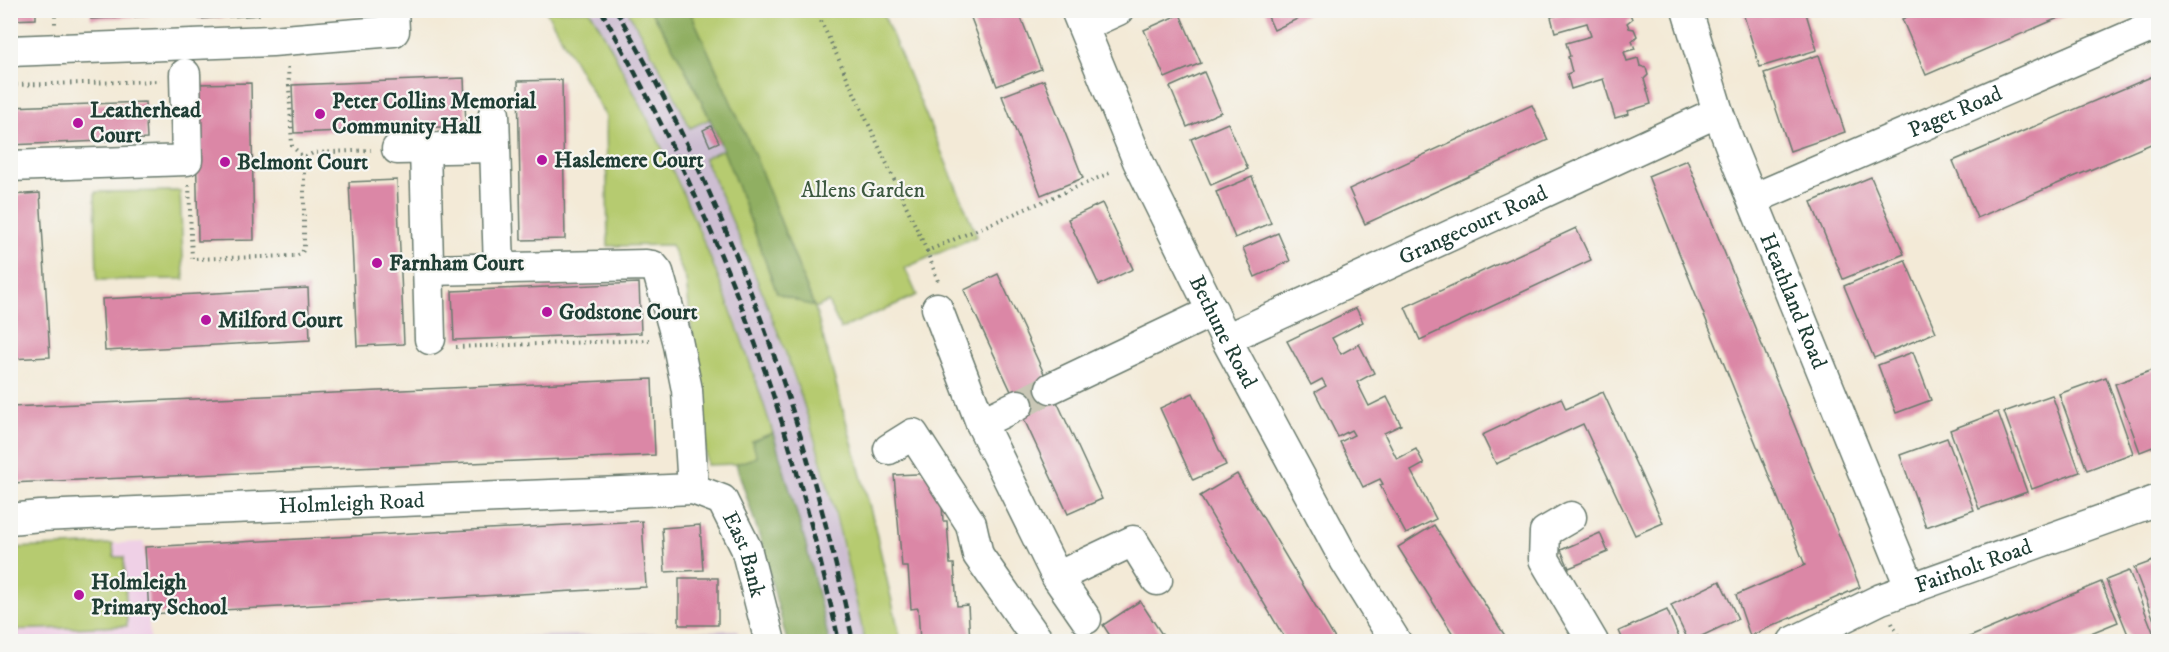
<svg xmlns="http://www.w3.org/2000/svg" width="2169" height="652" font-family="'IM FELL DW Pica',serif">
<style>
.built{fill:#efd0e6}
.industrial{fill:#cdbed2}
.green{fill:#b6cb6f;stroke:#6a8452;stroke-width:1.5}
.forest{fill:#90af62;stroke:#58764b;stroke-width:1.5}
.building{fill:#db87a6}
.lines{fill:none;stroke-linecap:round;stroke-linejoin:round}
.minor-tunnel{stroke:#c9c7b6;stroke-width:30;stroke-dasharray:30 15;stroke-linecap:butt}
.minor-casing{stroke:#697a6d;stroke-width:33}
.path{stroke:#697a6d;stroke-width:4;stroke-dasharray:1.5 4.5;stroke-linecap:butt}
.minor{stroke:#fff;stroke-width:30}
.rail{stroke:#1f3d34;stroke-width:4.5;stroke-dasharray:9 4.5;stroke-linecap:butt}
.poi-dot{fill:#b5179e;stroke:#f6f6f2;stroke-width:2}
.labels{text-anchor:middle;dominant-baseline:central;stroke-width:4.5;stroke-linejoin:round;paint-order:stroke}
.poi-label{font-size:22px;font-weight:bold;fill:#1f3d34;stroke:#f6f6f2;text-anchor:start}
.street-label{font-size:22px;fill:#1f3d34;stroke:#f6f6f2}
.park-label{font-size:22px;fill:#3d5940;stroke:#f6f6f2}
</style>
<rect width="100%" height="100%" fill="#f6f6f2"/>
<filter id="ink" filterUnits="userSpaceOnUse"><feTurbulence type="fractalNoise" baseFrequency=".0167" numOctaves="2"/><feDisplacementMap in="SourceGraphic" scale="12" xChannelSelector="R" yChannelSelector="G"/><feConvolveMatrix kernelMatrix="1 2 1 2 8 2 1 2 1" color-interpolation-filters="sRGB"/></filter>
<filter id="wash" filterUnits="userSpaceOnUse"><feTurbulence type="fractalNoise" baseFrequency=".008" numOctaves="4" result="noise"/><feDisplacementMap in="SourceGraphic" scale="24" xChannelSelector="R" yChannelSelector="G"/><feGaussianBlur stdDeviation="1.35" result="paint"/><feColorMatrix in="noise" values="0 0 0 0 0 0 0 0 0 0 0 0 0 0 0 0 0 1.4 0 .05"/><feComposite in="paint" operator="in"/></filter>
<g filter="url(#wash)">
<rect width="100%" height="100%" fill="#f3ead7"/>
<polygon class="built" points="144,542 150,641 11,641 10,548"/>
<g class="industrial">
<polygon points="590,11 628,11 671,88 690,127 710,119 724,149 705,158 747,252 802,401 827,486 865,641 829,641 805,541 773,433 736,320 699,227 676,176 648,117"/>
<polygon points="737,630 740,641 204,641 593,635"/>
</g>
<g class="green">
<path d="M546,11h44c15,23 27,48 39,72 60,112 106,229 144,350l-21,8 6,16 -22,7 -29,1 -21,-185 -15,-35 -63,1 -2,-129z"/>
<polygon points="628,11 650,11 671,41 710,119 690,128 671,88"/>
<path d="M690,11h192l95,225 -72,32 12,27 -76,34 -13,-27 -13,6 58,211 28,122h-36c-18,-81 -37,-163 -63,-242 -28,-83 -62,-162 -98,-241l20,-9 53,144 37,13 -59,-150z"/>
<polygon points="180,191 184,279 97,280 95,192"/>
<polygon points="113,544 114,557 124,557 127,626 11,630 11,548"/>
</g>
<g class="forest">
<path d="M650,11h40l65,145 59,151 -37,-14c-36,-97 -68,-197 -127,-282z"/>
<polygon points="773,433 805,541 829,641 787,641 759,535 736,464 757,457 752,441"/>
</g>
<g id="blocks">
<g class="building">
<polygon points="10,10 36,10 36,19 10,20"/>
<polygon points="90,10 150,10 150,16 91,19"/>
<polygon points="199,10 259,10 259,15 199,19"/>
<polygon points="968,10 1018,10 1041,69 997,86"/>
<polygon points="1265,10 1316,10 1274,30"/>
<polygon points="1563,10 1629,11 1632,19 1627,23 1628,25 1629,28 1634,29 1637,36 1632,41 1635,49 1624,52 1627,61 1638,58 1640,66 1646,68 1648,75 1644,79 1651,104 1628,111 1629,114 1615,118 1603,79 1571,89 1567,74 1572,72 1568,57 1570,56 1566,43 1591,36 1587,23 1555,32 1551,17 1564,13"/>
<polygon points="1742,10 1805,10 1817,50 1760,67"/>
<polygon points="1923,10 2077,10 1926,75 1902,19"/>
<polygon points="1180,14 1201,63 1165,78 1144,30"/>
<polygon points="1819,55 1845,132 1790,151 1764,73"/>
<polygon points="1204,72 1221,112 1187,127 1170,87"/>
<polygon points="2158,74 2158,141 1977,218 1953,161"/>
<polygon points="464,78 466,126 294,133 292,85"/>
<polygon points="562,80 565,239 521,240 518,81"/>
<polygon points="1044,80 1083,178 1041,195 1002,96"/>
<polygon points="251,83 254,240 198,241 195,84"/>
<polygon points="145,102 147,139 10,145 10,107"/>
<polygon points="1532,105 1548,140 1365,224 1349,189"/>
<polygon points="1228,123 1248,169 1211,185 1191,139"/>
<polygon points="711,126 719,142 710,146 703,130"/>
<polygon points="1687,160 1860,587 1750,636 1736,595 1805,565 1648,176"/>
<polygon points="1252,177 1271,223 1235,238 1216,192"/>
<polygon points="1871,177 1904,254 1843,279 1811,202"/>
<polygon points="397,180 404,344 357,346 349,182"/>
<polygon points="40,193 50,357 10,359 10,195"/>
<polygon points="1102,203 1133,269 1099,285 1068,219"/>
<polygon points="1576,228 1591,260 1420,340 1405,307"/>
<polygon points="1278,233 1290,261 1255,277 1243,248"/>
<polygon points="1905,260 1936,332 1874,358 1844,286"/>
<polygon points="998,274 1102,499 1068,514 964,290"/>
<polygon points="639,283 641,333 454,340 452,291"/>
<polygon points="308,288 310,340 105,351 102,299"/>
<polygon points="1356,308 1363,322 1332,338 1341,354 1359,344 1374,373 1357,382 1369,406 1387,397 1401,425 1384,433 1397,459 1416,449 1424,464 1411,471 1436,519 1406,534 1380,485 1383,484 1380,479 1363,487 1340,442 1354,435 1351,430 1338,437 1315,392 1326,386 1322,379 1311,385 1287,341"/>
<polygon points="1913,352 1931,400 1896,413 1878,365"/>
<polygon points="2158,368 2158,445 2140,452 2115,384"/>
<polygon points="2106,377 2133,453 2087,470 2059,394"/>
<polygon points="652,379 655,455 10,483 10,407"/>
<polygon points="1603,392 1663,523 1635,535 1583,424 1496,464 1482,435 1561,398 1566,409"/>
<polygon points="1193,393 1226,465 1193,480 1160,408"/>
<polygon points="2052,395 2080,472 2032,489 2004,412"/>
<polygon points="1998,412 2027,492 1979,509 1950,430"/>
<polygon points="1947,438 1974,510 1926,527 1900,455"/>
<polygon points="940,473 943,521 947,521 950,564 954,564 957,606 968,605 970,642 920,642 918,608 911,609 908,567 902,567 894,475"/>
<polygon points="1237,474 1337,642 1287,642 1200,496"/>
<polygon points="642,521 646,587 149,614 145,547"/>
<polygon points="700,525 703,570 665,572 662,528"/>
<polygon points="1434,525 1509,642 1458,642 1398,547"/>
<polygon points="1600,533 1608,552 1569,568 1561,550"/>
<polygon points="2158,559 2158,627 2157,628 2134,568"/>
<polygon points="2129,571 2157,642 2131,642 2106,580"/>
<rect x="679" y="578" width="39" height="47"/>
<polygon points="1720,581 1738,619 1689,642 1671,605"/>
<polygon points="2101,582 2118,622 2069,642 1960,641"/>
<polygon points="1140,601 1167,642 1114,642 1103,625"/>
<polygon points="1667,610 1681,642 1624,642 1619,631"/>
</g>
</g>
</g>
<g filter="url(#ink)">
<use href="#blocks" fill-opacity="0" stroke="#697a6d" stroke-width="1.5"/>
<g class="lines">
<polyline class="minor-tunnel" points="1018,405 1051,388"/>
<g class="minor-casing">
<g id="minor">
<path id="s1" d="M1076,10l62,151 88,178 119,221 51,82"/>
<path id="s2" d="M1687,10l31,102 14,38 179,439"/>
<polyline points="1083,26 1118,10"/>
<polyline points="10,51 272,41 394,31 393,10"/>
<polyline points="494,114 499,268"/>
<polyline points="425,148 430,339"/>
<polyline points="397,149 495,147"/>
<polyline points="10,166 187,160 185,74"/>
<path id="s3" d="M1753,199l405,-175"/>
<polyline points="429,270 646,265 653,266 658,272 677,340 687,390 693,489"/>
<polyline points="937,308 981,423 1057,577 1086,619"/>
<path id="s4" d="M1226,339l492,-227"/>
<polyline points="1051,388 1213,311"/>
<polyline points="981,423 1018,405"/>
<polyline points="889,449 913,434 971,524 978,555 1039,642"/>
<polyline points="1571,517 1545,532 1544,559 1593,642"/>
<path id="s5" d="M10,519l30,-3 653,-27 29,11 24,48 24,94"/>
<polyline points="1057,577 1133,541 1157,580"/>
<path id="s6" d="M1793,642l88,-43 277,-99"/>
</g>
</g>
<g class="path">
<polyline points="55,10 55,24"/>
<polyline points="816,10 927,251 1112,172"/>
<polyline points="288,67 292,146 304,158"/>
<polyline points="10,85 160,81"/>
<polyline points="189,185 192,259 295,256 301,254 304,249 304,158 313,153 371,150"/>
<polyline points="927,251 938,281"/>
<polyline points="456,347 649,340"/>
<polyline points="1892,623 1901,642"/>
</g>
<use href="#minor" class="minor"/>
<g class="rail">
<path d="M601,10c62,111 117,227 159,347 33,92 58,189 79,285"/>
<path d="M616,10c113,195 192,412 237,632"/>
</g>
</g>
</g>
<g class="poi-dot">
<circle cx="320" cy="114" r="6"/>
<circle cx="78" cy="123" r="6"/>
<circle cx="542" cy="160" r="6"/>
<circle cx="225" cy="162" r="6"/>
<circle cx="377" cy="263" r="6"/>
<circle cx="547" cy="312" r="6"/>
<circle cx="206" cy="320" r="6"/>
<circle cx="79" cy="595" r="6"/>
</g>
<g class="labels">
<g class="poi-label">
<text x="332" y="101">Peter Collins Memorial<tspan x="332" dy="25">Community Hall</tspan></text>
<text x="90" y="110">Leatherhead<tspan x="90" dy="25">Court</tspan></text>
<text x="554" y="160">Haslemere Court</text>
<text x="237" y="162">Belmont Court</text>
<text x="389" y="263">Farnham Court</text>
<text x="559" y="312">Godstone Court</text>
<text x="218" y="320">Milford Court</text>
<text x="91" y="582">Holmleigh<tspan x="91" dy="25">Primary School</tspan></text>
</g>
<g class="street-label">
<text stroke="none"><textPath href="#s3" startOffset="220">Paget Road</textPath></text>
<text stroke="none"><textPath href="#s4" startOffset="272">Grangecourt Road</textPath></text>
<text stroke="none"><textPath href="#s2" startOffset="310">Heathland Road</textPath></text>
<text stroke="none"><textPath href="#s1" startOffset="354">Bethune Road</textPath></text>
<text stroke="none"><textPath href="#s5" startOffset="342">Holmleigh Road</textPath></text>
<text stroke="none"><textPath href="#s5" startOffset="774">East Bank</textPath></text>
<text stroke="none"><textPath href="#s6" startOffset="196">Fairholt Road</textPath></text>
</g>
<g class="park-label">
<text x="863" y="190">Allens Garden</text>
</g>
</g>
<rect width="2169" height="652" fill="none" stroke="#f6f6f2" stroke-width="36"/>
</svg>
